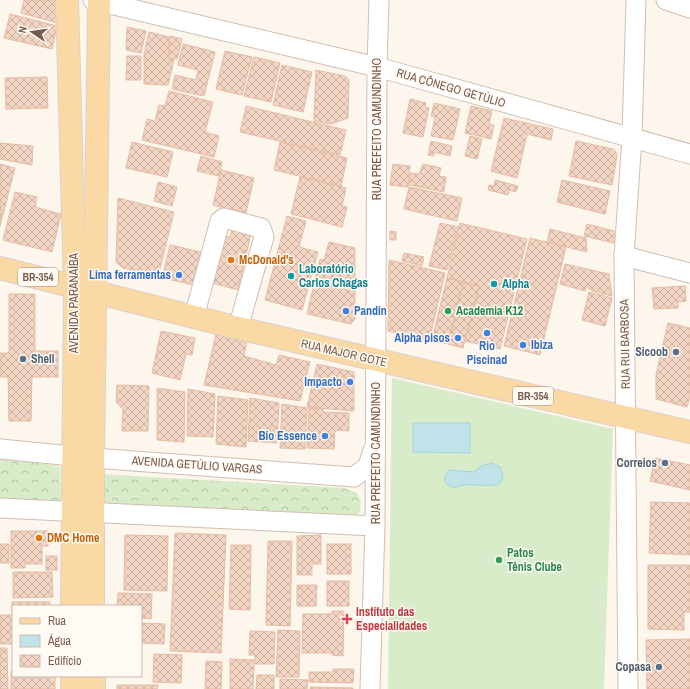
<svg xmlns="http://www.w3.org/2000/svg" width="690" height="689" font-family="'Archivo Narrow',sans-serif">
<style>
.forest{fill:url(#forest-crowns)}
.pitch{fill:#d8ecc9}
.water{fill:#bfe3e8;stroke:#a5d3da}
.building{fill:url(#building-cross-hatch);stroke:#e6bba3}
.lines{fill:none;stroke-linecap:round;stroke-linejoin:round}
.minor-casing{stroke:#d1beb0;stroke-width:21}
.major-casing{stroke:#dad1cd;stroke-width:24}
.minor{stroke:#fff;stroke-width:19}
.major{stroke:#fbd9a5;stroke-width:22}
.food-dot{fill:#e8710a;stroke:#fffaf3;stroke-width:1.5}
.shop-dot{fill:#3f7fe0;stroke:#fffaf3;stroke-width:1.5}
.culture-dot{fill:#0f9aa8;stroke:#fffaf3;stroke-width:1.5}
.leisure-dot{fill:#2e9e5b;stroke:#fffaf3;stroke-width:1.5}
.service-dot{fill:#5c6f8a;stroke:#fffaf3;stroke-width:1.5}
.health-dot{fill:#e0444e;stroke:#fffaf3;stroke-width:1.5}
.labels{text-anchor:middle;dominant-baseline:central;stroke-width:3;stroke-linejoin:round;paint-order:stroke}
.shield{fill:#fffaf3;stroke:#a28b7f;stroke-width:1}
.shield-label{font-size:11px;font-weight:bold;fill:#7a5c4d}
.street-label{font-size:12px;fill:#7a5c4d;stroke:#fffaf3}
.food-label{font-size:12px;font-weight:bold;fill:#c56008;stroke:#fffaf3;text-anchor:start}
.culture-label{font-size:12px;font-weight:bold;fill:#0d838f;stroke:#fffaf3;text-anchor:start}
.shop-label{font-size:12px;font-weight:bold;fill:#366cbe;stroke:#fffaf3;text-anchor:end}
.leisure-label{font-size:12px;font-weight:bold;fill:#27864d;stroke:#fffaf3;text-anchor:start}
.service-label{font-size:12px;font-weight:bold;fill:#4e5e75;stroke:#fffaf3;text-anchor:end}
.health-label{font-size:12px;font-weight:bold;fill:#be3a42;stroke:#fffaf3;text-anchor:start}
</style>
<defs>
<pattern id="forest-crowns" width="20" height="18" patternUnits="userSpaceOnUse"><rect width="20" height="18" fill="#d8ecc9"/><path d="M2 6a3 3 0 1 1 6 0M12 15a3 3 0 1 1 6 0" fill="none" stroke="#b4c2a5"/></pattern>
<pattern id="building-cross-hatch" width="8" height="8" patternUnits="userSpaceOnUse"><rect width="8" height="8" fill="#f3d5c3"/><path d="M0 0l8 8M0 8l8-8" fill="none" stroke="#cab0a1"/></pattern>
</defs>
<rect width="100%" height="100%" fill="#fdf6ec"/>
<g class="forest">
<polygon points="0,458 60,466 61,501 0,500"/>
<polygon points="100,474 344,488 357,493 361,503 359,514 345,519 102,506"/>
</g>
<polygon class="pitch" points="392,378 613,429 604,689 388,689"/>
<g class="water">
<polygon points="413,423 470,423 470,453 413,452"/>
<path d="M492,463l8,4c13,27 -22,16 -35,18 -6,1 -13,5 -18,-1 -5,-4 -1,-10 2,-14l25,2 7,-6z"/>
</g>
<g class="building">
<polygon points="24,0 56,0 58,4 58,23 21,13"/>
<polygon points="10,14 57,26 52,49 4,38"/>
<polygon points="127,27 146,31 141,53 126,50"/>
<polygon points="149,32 169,37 168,59 174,60 168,85 144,84 144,54"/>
<polygon points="170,36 182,39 177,59 169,58"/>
<polygon points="183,44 215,52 204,96 172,89 175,75 196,80 198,70 178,65"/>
<polygon points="225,51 252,57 242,95 216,89"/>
<polygon points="127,56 141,56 141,80 126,80"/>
<polygon points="254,57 280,63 271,102 244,96"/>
<polygon points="282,65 312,72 303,112 273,105"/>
<polygon points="316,70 345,76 349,80 348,118 331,124 314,121"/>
<polygon points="47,77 48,108 6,109 5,78"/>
<polygon points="169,91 213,102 205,132 219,136 214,157 142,140 147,119 155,121 159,105 165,106"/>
<polygon points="410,99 426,103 425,107 429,108 423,137 403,133"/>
<polygon points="434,103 460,109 453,140 431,136 435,117 431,116"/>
<polygon points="246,106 346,130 340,155 240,132"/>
<polygon points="471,106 492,111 489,124 494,125 491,139 465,133"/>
<polygon points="504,118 553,129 551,140 527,134 517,178 491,171"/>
<polygon points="470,136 482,139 477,159 465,156"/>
<polygon points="431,141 452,146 450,156 434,152 434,156 428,155"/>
<polygon points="576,141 613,149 616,152 617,156 612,185 569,176"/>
<polygon points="132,142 173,152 167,177 126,168"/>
<polygon points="280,142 347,158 341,186 274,170"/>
<polygon points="0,143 33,146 32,165 0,159"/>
<polygon points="201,156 222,162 219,176 197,171"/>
<polygon points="0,164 15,168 0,226"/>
<polygon points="393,164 410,166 408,187 390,185"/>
<polygon points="423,164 441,168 439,176 446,177 444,192 409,185 411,173 419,174"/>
<polygon points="221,170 254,178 246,213 213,205"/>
<polygon points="300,177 346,188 342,206 347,207 342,227 291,214"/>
<polygon points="495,180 518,186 516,192 509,190 508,195 488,190 489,185 494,186"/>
<polygon points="562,180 610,191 605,214 557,202"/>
<polygon points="158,182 177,187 172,206 154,201"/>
<polygon points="409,187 462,198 457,221 404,209"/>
<polygon points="15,192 37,197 35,207 61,214 52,252 3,240"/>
<polygon points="118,198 174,212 158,277 123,268 116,262"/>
<polygon points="287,216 306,221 299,247 318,252 302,310 265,300"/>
<polygon points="440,223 458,227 447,270 429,266"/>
<polygon points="460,223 527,239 500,349 465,341 479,286 447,278"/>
<polygon points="587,224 614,231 614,243 584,236"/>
<polygon points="232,229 251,233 238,290 212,283 223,236 230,237"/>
<polygon points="550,229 586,238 587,252 547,242"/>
<polygon points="390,231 396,232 396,240 390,240"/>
<polygon points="530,238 566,247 540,355 504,346"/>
<polygon points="329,242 355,248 355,319 351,324 307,314 320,259 324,260"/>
<polygon points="170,245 201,252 194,285 162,278"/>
<polygon points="404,253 424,257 422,266 402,261"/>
<polygon points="389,260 445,273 429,341 388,331"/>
<polygon points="565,264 609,274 612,296 593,291 586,287 585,291 560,284"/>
<polygon points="447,278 463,283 448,344 432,340"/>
<polygon points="463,283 479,286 463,348 448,344"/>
<polygon points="685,286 686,301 678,302 678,308 654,309 652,288"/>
<polygon points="589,292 612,298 605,326 582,320"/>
<polygon points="9,294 35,294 35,351 58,351 58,377 32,377 31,421 9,421 8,377 0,377 0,353 9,353"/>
<polygon points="668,323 690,328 690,396 687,407 656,399 656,375"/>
<polygon points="161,331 195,338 192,355 186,354 180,380 152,373"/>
<polygon points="216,334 247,341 244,356 276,365 279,355 310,362 300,401 204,385"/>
<polygon points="317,364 354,372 354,411 307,407"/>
<polygon points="117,385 149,386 148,431 122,431 123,409 116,402"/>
<polygon points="157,388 185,392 184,442 157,440"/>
<polygon points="188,389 215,394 213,437 187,436"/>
<polygon points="218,396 248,400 246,447 216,444"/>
<polygon points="250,398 279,403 277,443 248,441"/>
<polygon points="282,404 307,408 305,449 280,448"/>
<polygon points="309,408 323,409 323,412 349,413 349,431 335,430 334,449 307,448"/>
<polygon points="655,458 690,465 690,490 650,481"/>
<polygon points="651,502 690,503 690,555 649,553"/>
<polygon points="11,531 48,531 48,546 42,546 42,564 25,564 25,568 11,568"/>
<polygon points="175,533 226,535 221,653 170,651"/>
<polygon points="125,535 168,536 167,591 124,590"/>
<polygon points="321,535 321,564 312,564 312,575 297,575 297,536"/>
<polygon points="268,541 292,541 290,626 266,625"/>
<rect x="0" y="544" width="9" height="19"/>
<rect x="327" y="544" width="24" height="30"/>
<polygon points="231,545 251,545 250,610 229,609"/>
<rect x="46" y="556" width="11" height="14"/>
<polygon points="648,565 690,565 690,612 684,612 684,630 648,629"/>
<polygon points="13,572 52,572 53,597 13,598"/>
<rect x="327" y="581" width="22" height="25"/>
<polygon points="297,585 317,585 316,606 297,606"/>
<polygon points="118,593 152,594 151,619 141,618 141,606 117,606"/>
<polygon points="12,602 50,602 50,606 13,606 12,612"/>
<polygon points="332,611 344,611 343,656 332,655 332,653 302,653 303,614 332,614"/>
<rect x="0" y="615" width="13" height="29"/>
<polygon points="141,623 165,624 164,644 141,643"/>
<polygon points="278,630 300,631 299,677 276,677"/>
<polygon points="250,631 275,632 274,664 255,664 255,655 249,655"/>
<polygon points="690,639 690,689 647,689 646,640"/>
<polygon points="0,648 7,648 8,689 0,689"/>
<polygon points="154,654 182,655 181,683 153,682"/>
<polygon points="230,659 254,660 253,689 230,689"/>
<polygon points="206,661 222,662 221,689 205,689"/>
<polygon points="333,669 354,669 353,683 309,682 309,672 333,672"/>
<polygon points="11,671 13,671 13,676 55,676 55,689 11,689"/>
<polygon points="257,675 274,675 274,689 256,689"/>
<polygon points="280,679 308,680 307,689 280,689"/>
<polygon points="117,685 158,685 157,689 117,689"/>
<polygon points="311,687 353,688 353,689 310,689"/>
</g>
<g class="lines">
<g class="minor-casing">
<g id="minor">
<polyline points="93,0 377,67 690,154"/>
<polyline points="666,0 690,8"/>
<polyline points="624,256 690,273"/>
<polyline points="194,317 220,221 224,218 261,228 264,237 238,328"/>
<polyline points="0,449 93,458 354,477 368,466 373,450"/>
<polyline points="0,508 375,526"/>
<polyline points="370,689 375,526 377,67 379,0"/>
<polyline points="628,689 624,256 632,138 636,0"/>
</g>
</g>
<g class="major-casing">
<g id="major">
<polyline points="67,0 75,286 72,606"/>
<polyline points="0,268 238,328 690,432"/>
<polyline points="93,606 93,458 99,0"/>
<polyline points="72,676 72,689"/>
<polyline points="94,676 94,689"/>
</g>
</g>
<use href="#minor" class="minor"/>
<use href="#major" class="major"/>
</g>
<g class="food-dot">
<circle cx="231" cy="260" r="4"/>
<circle cx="39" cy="538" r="4"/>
</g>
<g class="shop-dot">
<circle cx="179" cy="275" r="4"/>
<circle cx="346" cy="311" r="4"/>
<circle cx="487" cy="333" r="4"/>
<circle cx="458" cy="338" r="4"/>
<circle cx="523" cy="345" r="4"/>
<circle cx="350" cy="382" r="4"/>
<circle cx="325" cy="436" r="4"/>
</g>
<g class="culture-dot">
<circle cx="291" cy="276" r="4"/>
<circle cx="494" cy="284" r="4"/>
</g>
<g class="leisure-dot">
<circle cx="448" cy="311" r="4"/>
<circle cx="499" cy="560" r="4"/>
</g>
<g class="service-dot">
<circle cx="676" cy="352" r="4"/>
<circle cx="23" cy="359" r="4"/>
<circle cx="665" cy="463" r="4"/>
<circle cx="659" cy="667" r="4"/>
</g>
<path class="health-dot" d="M345 613h4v4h4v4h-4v4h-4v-4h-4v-4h4z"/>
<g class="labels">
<g class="shield">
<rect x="18" y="268" width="40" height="18" rx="3"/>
<rect x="513" y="387" width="40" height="18" rx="3"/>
</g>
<g class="shield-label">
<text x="38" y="277">BR-354</text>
<text x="533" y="396">BR-354</text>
</g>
<g class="street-label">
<text transform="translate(451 88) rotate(16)">RUA CÔNEGO GETÚLIO</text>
<text transform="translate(377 129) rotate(-90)">RUA PREFEITO CAMUNDINHO</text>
<text transform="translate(74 303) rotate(-90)">AVENIDA PARANAÍBA</text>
<text transform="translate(625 344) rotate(-91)">RUA RUI BARBOSA</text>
<text transform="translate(344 353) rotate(13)">RUA MAJOR GOTE</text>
<text transform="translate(376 453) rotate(-90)">RUA PREFEITO CAMUNDINHO</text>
<text transform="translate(197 465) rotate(4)">AVENIDA GETÚLIO VARGAS</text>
</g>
<g class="food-label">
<text x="239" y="260">McDonald's</text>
<text x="47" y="538">DMC Home</text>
</g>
<g class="culture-label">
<text x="299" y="269">Laboratório<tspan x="299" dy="14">Carlos Chagas</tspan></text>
<text x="502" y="284">Alpha</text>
</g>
<g class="shop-label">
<text x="171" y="275">Lima ferramentas</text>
<text x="354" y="311" text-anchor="start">Pandin</text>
<text x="450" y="338">Alpha pisos</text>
<text x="531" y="345" text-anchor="start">Ibiza</text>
<text x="487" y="346" text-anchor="middle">Rio<tspan x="487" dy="14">Piscinad</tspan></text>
<text x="342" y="382">Impacto</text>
<text x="317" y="436">Bio Essence</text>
</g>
<g class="leisure-label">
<text x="456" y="311">Academia K12</text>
<text x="507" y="553">Patos<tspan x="507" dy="14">Tênis Clube</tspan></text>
</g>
<g class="service-label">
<text x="668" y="352">Sicoob</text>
<text x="31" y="359" text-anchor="start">Shell</text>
<text x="657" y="463">Correios</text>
<text x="651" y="667">Copasa</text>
</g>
<g class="health-label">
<text x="356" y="612">Instituto das<tspan x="356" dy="14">Especialidades</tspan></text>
</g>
</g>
<rect x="12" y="605" width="130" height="72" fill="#fffaf3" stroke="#cabbb1"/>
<rect x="20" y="618" width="20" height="6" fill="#fbd9a5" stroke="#cabbb1"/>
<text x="48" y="625" font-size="12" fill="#7a5c4d">Rua</text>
<rect x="20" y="635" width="20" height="12" fill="#bfe3e8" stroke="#cabbb1"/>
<text x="48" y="645" font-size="12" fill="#7a5c4d">Água</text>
<rect x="20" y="655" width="20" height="12" fill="url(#building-cross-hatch)" stroke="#cabbb1"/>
<text x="48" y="665" font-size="12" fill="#7a5c4d">Edifício</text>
<g transform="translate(32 32) rotate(283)" stroke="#fffaf3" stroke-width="3" paint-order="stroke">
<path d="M0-3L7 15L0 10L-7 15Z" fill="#7a5c4d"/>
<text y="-6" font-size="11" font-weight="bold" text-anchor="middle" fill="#7a5c4d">N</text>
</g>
</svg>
